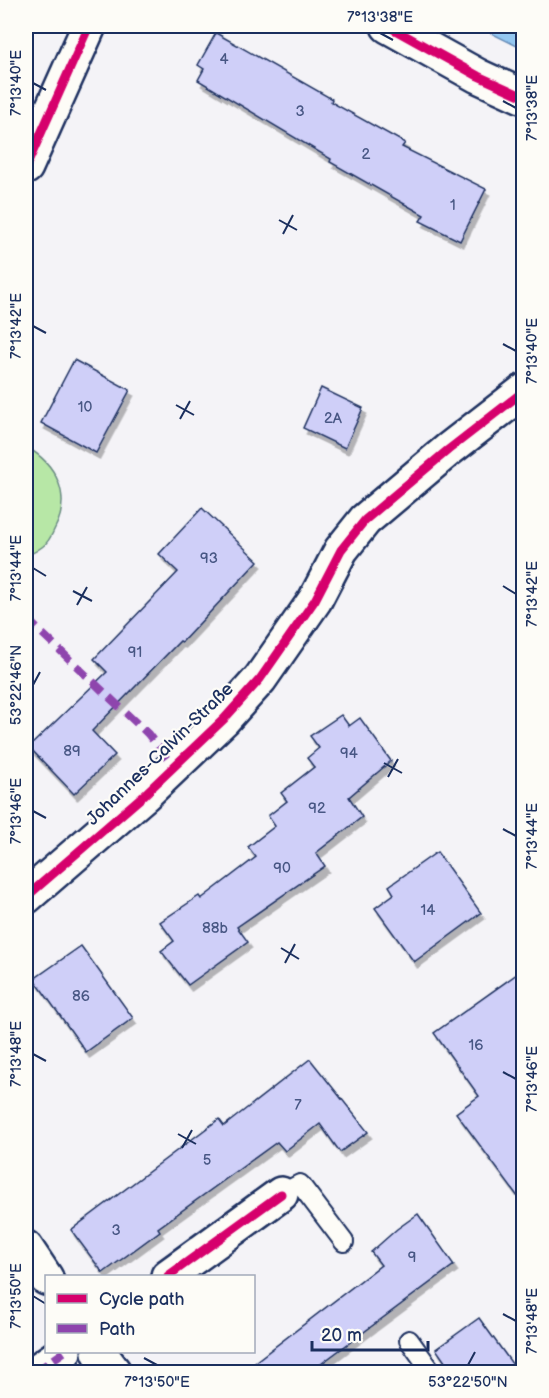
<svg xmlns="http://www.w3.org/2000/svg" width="549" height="1398" font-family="'Balsamiq Sans',sans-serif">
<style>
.green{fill:#b7e7a6;stroke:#698b82;stroke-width:1.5}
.water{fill:#94c7f1;stroke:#648ab6;stroke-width:1.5}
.building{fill:#cfcff8;stroke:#1b2f5e;stroke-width:1.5;filter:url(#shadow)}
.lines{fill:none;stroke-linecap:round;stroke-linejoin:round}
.lane-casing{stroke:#1b2f5e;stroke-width:22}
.street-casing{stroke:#1b2f5e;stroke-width:38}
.lane{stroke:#fdfcf7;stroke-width:18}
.street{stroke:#fdfcf7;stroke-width:33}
.quiet{stroke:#8e44ad;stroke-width:8;stroke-dasharray:15 8;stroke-linecap:butt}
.cycleway-casing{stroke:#fdfcf7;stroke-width:13}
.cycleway{stroke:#d6006c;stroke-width:9}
.ticks{fill:none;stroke:#1b2f5e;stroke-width:2}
.labels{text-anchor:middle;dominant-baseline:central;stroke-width:4.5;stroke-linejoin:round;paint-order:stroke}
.number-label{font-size:15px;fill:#485784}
.street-label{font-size:18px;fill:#1b2f5e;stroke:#fdfcf7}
.neatline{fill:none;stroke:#1b2f5e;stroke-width:2}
.ticks-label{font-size:15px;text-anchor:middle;fill:#1b2f5e}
</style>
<defs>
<filter id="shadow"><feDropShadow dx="3.5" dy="6" stdDeviation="0" flood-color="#0004"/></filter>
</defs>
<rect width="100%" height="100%" fill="#f4f3f7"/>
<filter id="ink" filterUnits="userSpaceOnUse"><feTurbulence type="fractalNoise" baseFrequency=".0167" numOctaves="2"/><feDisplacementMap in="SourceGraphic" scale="12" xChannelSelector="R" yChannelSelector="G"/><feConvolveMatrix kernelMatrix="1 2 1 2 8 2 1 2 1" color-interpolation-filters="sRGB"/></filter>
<g filter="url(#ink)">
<path class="green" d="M26,447c30,16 46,49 29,81 -3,7 -7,15 -13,19 -5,4 -11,7 -16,9z"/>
<polygon class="water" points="477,26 523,26 523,49"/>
<g class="building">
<polygon points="216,33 332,99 331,102 405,143 402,147 486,189 460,241 420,221 424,215 330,162 331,159 198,80 204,69 198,65"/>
<polygon points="74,360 130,390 96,453 41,423"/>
<polygon points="321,388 363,408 345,448 303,428"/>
<polygon points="202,508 258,561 182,642 180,641 92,731 115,755 74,794 29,747 107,672 94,659 178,572 159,554"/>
<polygon points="341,715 349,726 360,718 391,761 349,797 362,817 316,853 325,866 237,927 248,942 188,985 161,951 174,941 160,922 199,896 201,899 256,857 248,847 275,826 268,816 287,801 281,793 314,767 307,758 319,748 310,736"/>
<polygon points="437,852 481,913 414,962 375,908 394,894 389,886"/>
<polygon points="81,946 133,1018 86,1052 34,979"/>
<polygon points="524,969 524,1205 456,1113 479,1096 434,1033"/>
<polygon points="310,1059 368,1132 340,1152 320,1124 285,1151 277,1142 158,1228 160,1231 103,1273 71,1230 219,1119 224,1126"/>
<polygon points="418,1214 454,1265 310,1372 242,1372 381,1265 371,1252 397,1229"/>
<polygon points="479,1318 518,1372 452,1372 436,1349"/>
</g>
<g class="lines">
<g class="lane-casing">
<g id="lane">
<polyline points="281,1194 300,1184 344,1242"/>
<polyline points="409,1340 432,1372"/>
</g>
</g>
<g class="street-casing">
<g id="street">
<polyline points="388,26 478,76 524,97"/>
<polyline points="26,167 89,26"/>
<polyline points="26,897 144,795 224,719 260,679 315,600 341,550 365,520 448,450 524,391"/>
<polyline points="26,1248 46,1278"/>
<polyline points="168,1276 281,1194"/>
<polyline points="99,1352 114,1372"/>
<polyline points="35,1372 64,1352"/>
</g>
</g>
<use href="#lane" class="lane"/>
<use href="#street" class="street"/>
<g class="quiet">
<polyline points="26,618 148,734 174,768"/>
<polyline points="35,1372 64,1352"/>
</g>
<g class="cycleway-casing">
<g id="cycleway">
<polyline points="388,26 478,76 524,97"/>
<polyline points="26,167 89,26"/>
<polyline points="26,897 144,795 224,719 260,679 315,600 341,550 365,520 448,450 524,391"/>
<polyline points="168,1276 281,1194"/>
</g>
</g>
<use href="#cycleway" class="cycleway"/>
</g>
</g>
<path class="ticks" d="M380,33l13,7M33,83l13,7M503,101l13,7M279,220l18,10M283,234l10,-19M33,326l13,7M503,344l13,7M176,405l18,10M180,419l10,-18M33,568l13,8M503,586l13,8M73,591l19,10M77,605l10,-18M33,685l7,-13M384,763l18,10M388,777l10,-18M33,811l13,7M503,829l13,7M281,948l18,11M285,963l10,-19M33,1054l13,7M503,1072l13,7M178,1134l18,10M182,1148l10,-18M33,1296l13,8M503,1314l13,7M144,1358l13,7M468,1365l7,-13"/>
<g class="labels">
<g class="number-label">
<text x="224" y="59">4</text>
<text x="300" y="111">3</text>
<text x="366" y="154">2</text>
<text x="453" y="205">1</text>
<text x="85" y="407">10</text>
<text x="333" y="418">2A</text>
<text x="209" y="558">93</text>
<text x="135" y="652">91</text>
<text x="72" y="751">89</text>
<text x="349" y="753">94</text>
<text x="317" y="808">92</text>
<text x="282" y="868">90</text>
<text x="428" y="910">14</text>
<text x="215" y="928">88b</text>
<text x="81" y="996">86</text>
<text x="476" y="1045">16</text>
<text x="298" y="1105">7</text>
<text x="207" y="1160">5</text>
<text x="116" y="1230">3</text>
<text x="412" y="1257">9</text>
</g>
<g class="street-label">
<text transform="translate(160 754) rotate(-44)">Johannes-Calvin-Straße</text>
</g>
</g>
<rect width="549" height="1398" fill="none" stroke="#fdfcf7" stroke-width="66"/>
<rect x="45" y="1275" width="210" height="78" fill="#fdfcf7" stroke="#a3aaba" stroke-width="1.5"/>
<rect x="57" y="1294" width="30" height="9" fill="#d6006c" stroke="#a3aaba" stroke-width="1.5"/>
<text x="99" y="1305" font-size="18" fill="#1b2f5e">Cycle path</text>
<rect x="57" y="1324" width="30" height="9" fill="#8e44ad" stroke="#a3aaba" stroke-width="1.5"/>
<text x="99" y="1335" font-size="18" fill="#1b2f5e">Path</text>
<path d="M312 1341v9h116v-9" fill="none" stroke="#1b2f5e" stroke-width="3"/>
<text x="321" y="1341" font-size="18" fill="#1b2f5e" stroke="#fdfcf7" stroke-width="4.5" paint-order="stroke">20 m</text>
<rect x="33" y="33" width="483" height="1332" class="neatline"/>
<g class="ticks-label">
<text x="380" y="22">7°13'38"E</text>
<text transform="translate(16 83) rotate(-90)" y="5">7°13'40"E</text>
<text transform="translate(532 108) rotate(-90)" y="5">7°13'38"E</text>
<text transform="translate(16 326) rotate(-90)" y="5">7°13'42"E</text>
<text transform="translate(532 351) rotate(-90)" y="5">7°13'40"E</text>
<text transform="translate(16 568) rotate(-90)" y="5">7°13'44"E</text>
<text transform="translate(532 594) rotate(-90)" y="5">7°13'42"E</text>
<text transform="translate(16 685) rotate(-90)" y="5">53°22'46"N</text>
<text transform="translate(16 811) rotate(-90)" y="5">7°13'46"E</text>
<text transform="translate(532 836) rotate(-90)" y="5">7°13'44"E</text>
<text transform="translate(16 1054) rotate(-90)" y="5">7°13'48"E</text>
<text transform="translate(532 1079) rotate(-90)" y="5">7°13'46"E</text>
<text transform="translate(16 1296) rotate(-90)" y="5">7°13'50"E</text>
<text transform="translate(532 1321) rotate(-90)" y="5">7°13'48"E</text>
<text x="157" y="1387">7°13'50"E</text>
<text x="468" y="1387">53°22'50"N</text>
</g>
</svg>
